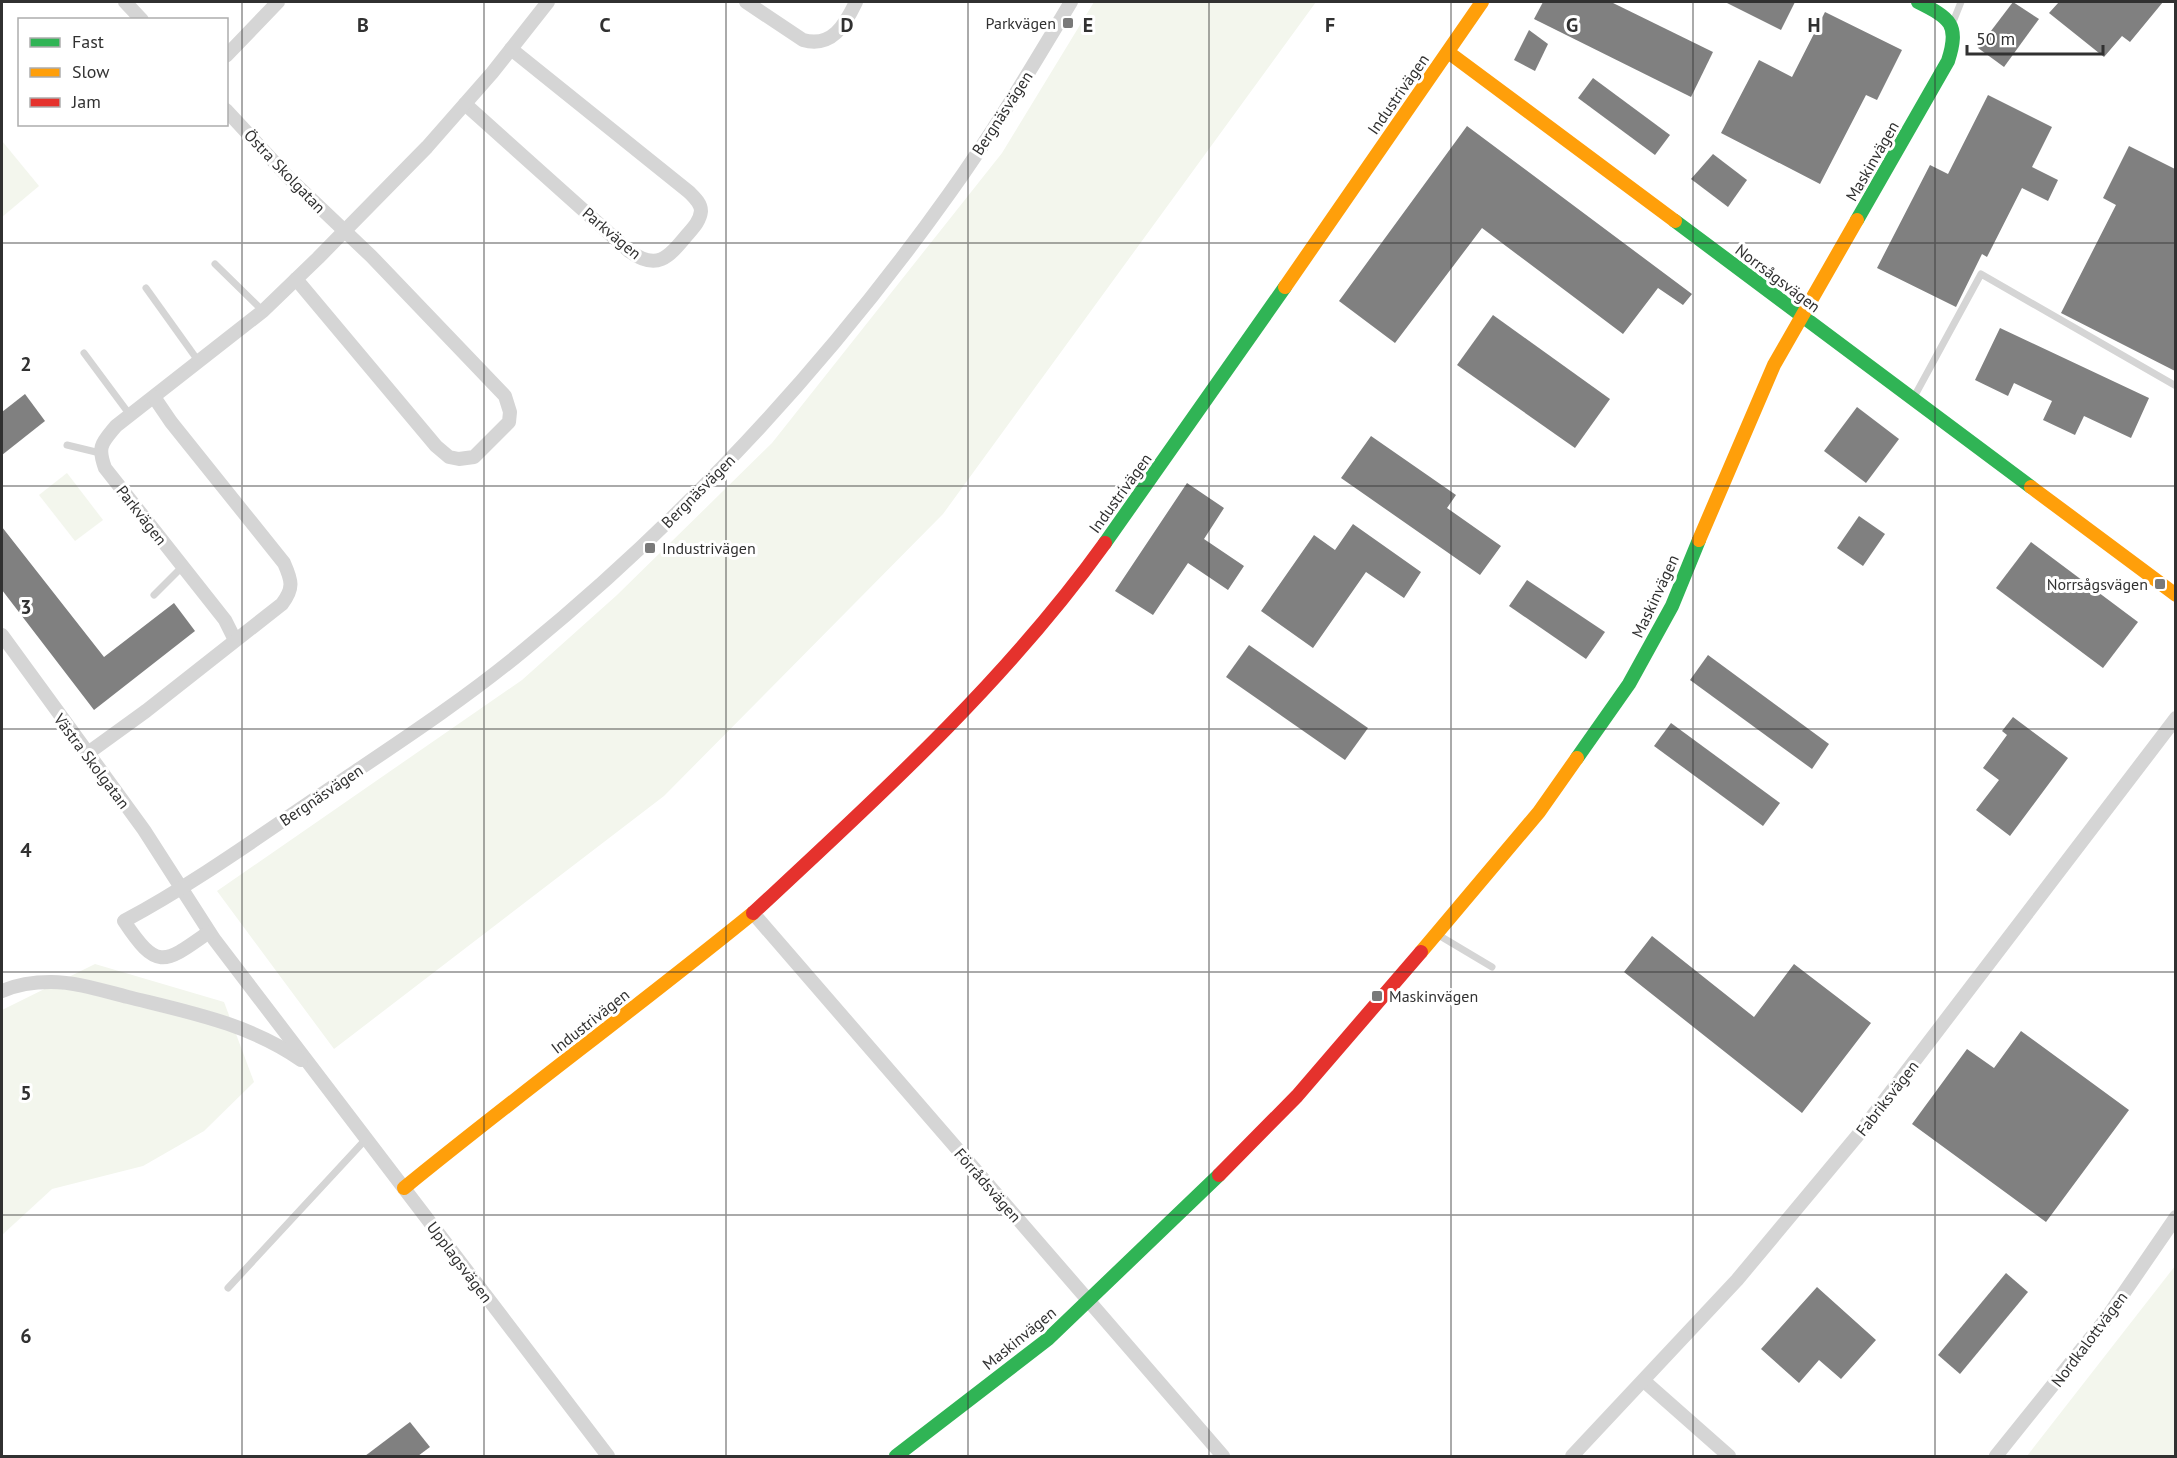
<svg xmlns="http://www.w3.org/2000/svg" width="2177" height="1458" font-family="'PT Sans',sans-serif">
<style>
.green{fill:#f3f6ed}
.building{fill:#808080}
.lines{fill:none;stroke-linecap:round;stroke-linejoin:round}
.lane{stroke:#d5d5d5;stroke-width:7}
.street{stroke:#d5d5d5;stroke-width:14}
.fast{stroke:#30b455;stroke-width:14}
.slow{stroke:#ff9f0a;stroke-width:14}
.jam{stroke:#e5322d;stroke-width:14}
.grid{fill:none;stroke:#313131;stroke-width:1.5;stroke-opacity:0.55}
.poi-dot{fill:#797979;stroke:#fff;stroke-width:2}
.labels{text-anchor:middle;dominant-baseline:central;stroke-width:6;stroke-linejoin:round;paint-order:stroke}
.poi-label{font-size:16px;fill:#313131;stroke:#fff;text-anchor:end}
.street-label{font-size:16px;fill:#313131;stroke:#fff}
.grid-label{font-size:20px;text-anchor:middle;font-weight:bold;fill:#313131;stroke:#fff;stroke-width:6;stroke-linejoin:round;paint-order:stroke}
</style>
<rect width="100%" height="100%" fill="#fff"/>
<g class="green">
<polygon points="1094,2 1316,2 943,514 664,796 334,1049 217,891 522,680 617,595 772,443 1002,153"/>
<polygon points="2,141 39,186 2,217"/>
<polygon points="67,473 103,520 75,541 39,495"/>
<polygon points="95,964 224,1002 254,1082 204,1131 143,1166 52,1189 2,1235 2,1010"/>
<polygon points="2175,1266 2175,1456 2027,1456"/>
</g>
<g class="building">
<polygon points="1543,2 1611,2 1713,52 1691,97 1534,19"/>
<polygon points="1725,2 1795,2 1781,30"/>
<polygon points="2013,2 2039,19 2004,67 1978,48"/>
<polygon points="2059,2 2163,2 2130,42 2122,36 2104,57 2049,13"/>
<polygon points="1825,12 1902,50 1877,100 1866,95 1820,184 1721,133 1759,60 1792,77"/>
<polygon points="1529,30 1548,44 1535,71 1514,60"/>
<polygon points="1593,78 1670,135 1655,155 1578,98"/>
<polygon points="1988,95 2052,127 2032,167 2058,180 2048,201 2022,188 1987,257 1982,254 1956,307 1877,268 1930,165 1948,174"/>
<polygon points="1467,126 1692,294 1683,305 1658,288 1623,334 1482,228 1395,343 1339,301"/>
<polygon points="2129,146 2175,169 2175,371 2061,313 2116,205 2103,198"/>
<polygon points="1713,154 1747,180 1728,207 1691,179"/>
<polygon points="1493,315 1610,399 1575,448 1457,365"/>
<polygon points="2000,328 2149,398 2131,438 2084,416 2075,435 2043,420 2052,401 2014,383 2008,396 1975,380"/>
<polygon points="25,394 45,421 2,455 2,412"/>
<polygon points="1857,407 1899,439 1866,483 1824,451"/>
<polygon points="1371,436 1456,495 1447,508 1501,546 1480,575 1341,478"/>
<polygon points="1187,483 1224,508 1204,539 1244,566 1228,590 1188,563 1153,615 1115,591"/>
<polygon points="1859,516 1885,534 1863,566 1837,548"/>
<polygon points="1353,524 1421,572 1404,598 1366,572 1313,648 1261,611 1314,535 1335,550"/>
<polygon points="2,527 104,657 174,603 195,631 94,710 2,590"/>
<polygon points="2031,542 2138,622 2103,668 1996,588"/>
<polygon points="1527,580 1605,632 1586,659 1509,606"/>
<polygon points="1249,645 1368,728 1345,760 1226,677"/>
<polygon points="1708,655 1829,744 1812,769 1690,680"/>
<polygon points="2013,717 2068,758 2010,836 1976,810 1999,780 1983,768 2007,735 2002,731"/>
<polygon points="1671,723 1780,803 1763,826 1654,746"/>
<polygon points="1652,936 1754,1017 1794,964 1871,1023 1802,1113 1624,972"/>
<polygon points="2021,1031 2129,1110 2046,1222 1912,1124 1967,1049 1994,1068"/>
<polygon points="2006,1273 2028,1292 1960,1374 1938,1355"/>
<polygon points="1817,1287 1876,1340 1841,1379 1819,1360 1799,1383 1761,1349"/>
<polygon points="410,1422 430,1447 418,1456 365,1456"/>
</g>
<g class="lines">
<g class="lane">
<polyline points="1953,22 1961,2"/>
<polyline points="215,264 263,311"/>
<polyline points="146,288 199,362"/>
<polyline points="84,353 130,415"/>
<polyline points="1914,397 1981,274 2176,386"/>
<polyline points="67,445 100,453"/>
<polyline points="154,595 183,566"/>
<polyline points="1440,936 1492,967"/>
<polyline points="228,1288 366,1139"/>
</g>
<g class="street">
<polyline points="125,2 142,20"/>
<path d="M746,2l57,38c29,8 42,-15 53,-38"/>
<polyline points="226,56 278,2"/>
<path d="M465,104l164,147c28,20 39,7 58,-16 6,-7 13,-14 14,-24 0,-8 -7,-14 -12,-19l-178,-143"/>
<polyline points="226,110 288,177 371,256 505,396 510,412 509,422 474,457 459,459 449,457 436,446 296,279"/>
<polyline points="2,635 144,830 214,939 608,1456"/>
<path d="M235,640l-10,-20 -120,-152c-8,-22 -3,-25 11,-42l147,-115 55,-53 109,-111 65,-74 56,-71"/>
<path d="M88,753l58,-42 136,-107c12,-16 10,-23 2,-41l-113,-141 -17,-25"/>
<polyline points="753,913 1223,1456"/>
<path d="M209,932c-45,32 -52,39 -85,-11 69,-37 133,-83 198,-127 68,-46 138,-91 202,-144 161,-132 304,-286 425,-456 44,-61 83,-127 122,-192"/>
<path d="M2,991c14,-6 33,-9 49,-9 26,0 53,9 77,15 60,15 122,27 173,63"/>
<polyline points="1644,1381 1729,1456"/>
<polyline points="1572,1456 1737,1280 1858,1135 2176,718"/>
<polyline points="1996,1456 2106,1319 2176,1217"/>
</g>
<g class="fast">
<path d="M1857,220l91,-159c12,-37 2,-43 -30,-59"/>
<polyline points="1675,221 2031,487"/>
<polyline points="1105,543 1285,287"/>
<polyline points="1577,758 1629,684 1672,606 1699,540"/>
<polyline points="896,1456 1048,1339 1219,1175"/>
</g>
<g class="slow">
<polyline points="1448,52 1675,221"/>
<polyline points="1285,287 1482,2"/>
<polyline points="2031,487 2176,595"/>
<polyline points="1699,540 1774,365 1857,220"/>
<polyline points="1421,952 1539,812 1577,758"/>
<path d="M404,1188c115,-94 235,-182 349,-275"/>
</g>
<g class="jam">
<path d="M753,913c125,-116 253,-232 352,-370"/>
<polyline points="1219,1175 1297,1096 1421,952"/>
</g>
</g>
<path class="grid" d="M242,2v1454M484,2v1454M726,2v1454M968,2v1454M1209,2v1454M1451,2v1454M1693,2v1454M1935,2v1454M2,243h2174M2,486h2174M2,729h2174M2,972h2174M2,1215h2174"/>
<g class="poi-dot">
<rect x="1062" y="17" width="12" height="12" rx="3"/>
<rect x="644" y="542" width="12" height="12" rx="3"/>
<rect x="2154" y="578" width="12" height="12" rx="3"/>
<rect x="1371" y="990" width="12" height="12" rx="3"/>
</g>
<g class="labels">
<g class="poi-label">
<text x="1056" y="23">Parkvägen</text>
<text x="662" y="548" text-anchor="start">Industrivägen</text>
<text x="2148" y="584">Norrsågsvägen</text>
<text x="1389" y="996" text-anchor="start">Maskinvägen</text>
</g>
<g class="street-label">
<text transform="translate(1398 94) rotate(-55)">Industrivägen</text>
<text transform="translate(1002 113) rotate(-57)">Bergnäsvägen</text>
<text transform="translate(1872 161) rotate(-60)">Maskinvägen</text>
<text transform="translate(285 171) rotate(46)">Östra Skolgatan</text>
<text transform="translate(612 233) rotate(40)">Parkvägen</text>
<text transform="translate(1778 278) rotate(37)">Norrsågsvägen</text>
<text transform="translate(698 491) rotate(-45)">Bergnäsvägen</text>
<text transform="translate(1120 493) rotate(-54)">Industrivägen</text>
<text transform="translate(142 515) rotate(52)">Parkvägen</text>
<text transform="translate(1655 596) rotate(-65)">Maskinvägen</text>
<text transform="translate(92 761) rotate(53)">Västra Skolgatan</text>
<text transform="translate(321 795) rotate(-34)">Bergnäsvägen</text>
<text transform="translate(590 1021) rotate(-38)">Industrivägen</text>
<text transform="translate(1887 1098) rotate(-52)">Fabriksvägen</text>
<text transform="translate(988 1185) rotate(49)">Förrådsvägen</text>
<text transform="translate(460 1262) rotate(53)">Upplagsvägen</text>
<text transform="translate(1019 1338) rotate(-39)">Maskinvägen</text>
<text transform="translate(2089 1339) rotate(-53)">Nordkalottvägen</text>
</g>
</g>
<g class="grid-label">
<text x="363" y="32">B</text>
<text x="605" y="32">C</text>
<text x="847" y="32">D</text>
<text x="1088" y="32">E</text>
<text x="1330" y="32">F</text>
<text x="1572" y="32">G</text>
<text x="1814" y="32">H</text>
<text x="26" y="371">2</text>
<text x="26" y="614">3</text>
<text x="26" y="857">4</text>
<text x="26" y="1100">5</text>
<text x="26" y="1343">6</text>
</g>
<rect width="2177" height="1458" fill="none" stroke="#313131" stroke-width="6"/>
<rect x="18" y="18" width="210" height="108" fill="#ffffff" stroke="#adadad" stroke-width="1.5"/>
<rect x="30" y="38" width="30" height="9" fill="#30b455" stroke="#adadad" stroke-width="1.5"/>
<text x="72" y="48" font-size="18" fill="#313131">Fast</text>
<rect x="30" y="68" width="30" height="9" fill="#ff9f0a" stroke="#adadad" stroke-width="1.5"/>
<text x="72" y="78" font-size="18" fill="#313131">Slow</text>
<rect x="30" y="98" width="30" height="9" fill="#e5322d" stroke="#adadad" stroke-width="1.5"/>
<text x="72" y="108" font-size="18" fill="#313131">Jam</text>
<path d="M1967 45v9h136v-9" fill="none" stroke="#313131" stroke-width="3"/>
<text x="1976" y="45" font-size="18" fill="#313131" stroke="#ffffff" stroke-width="4.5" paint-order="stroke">50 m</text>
</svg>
